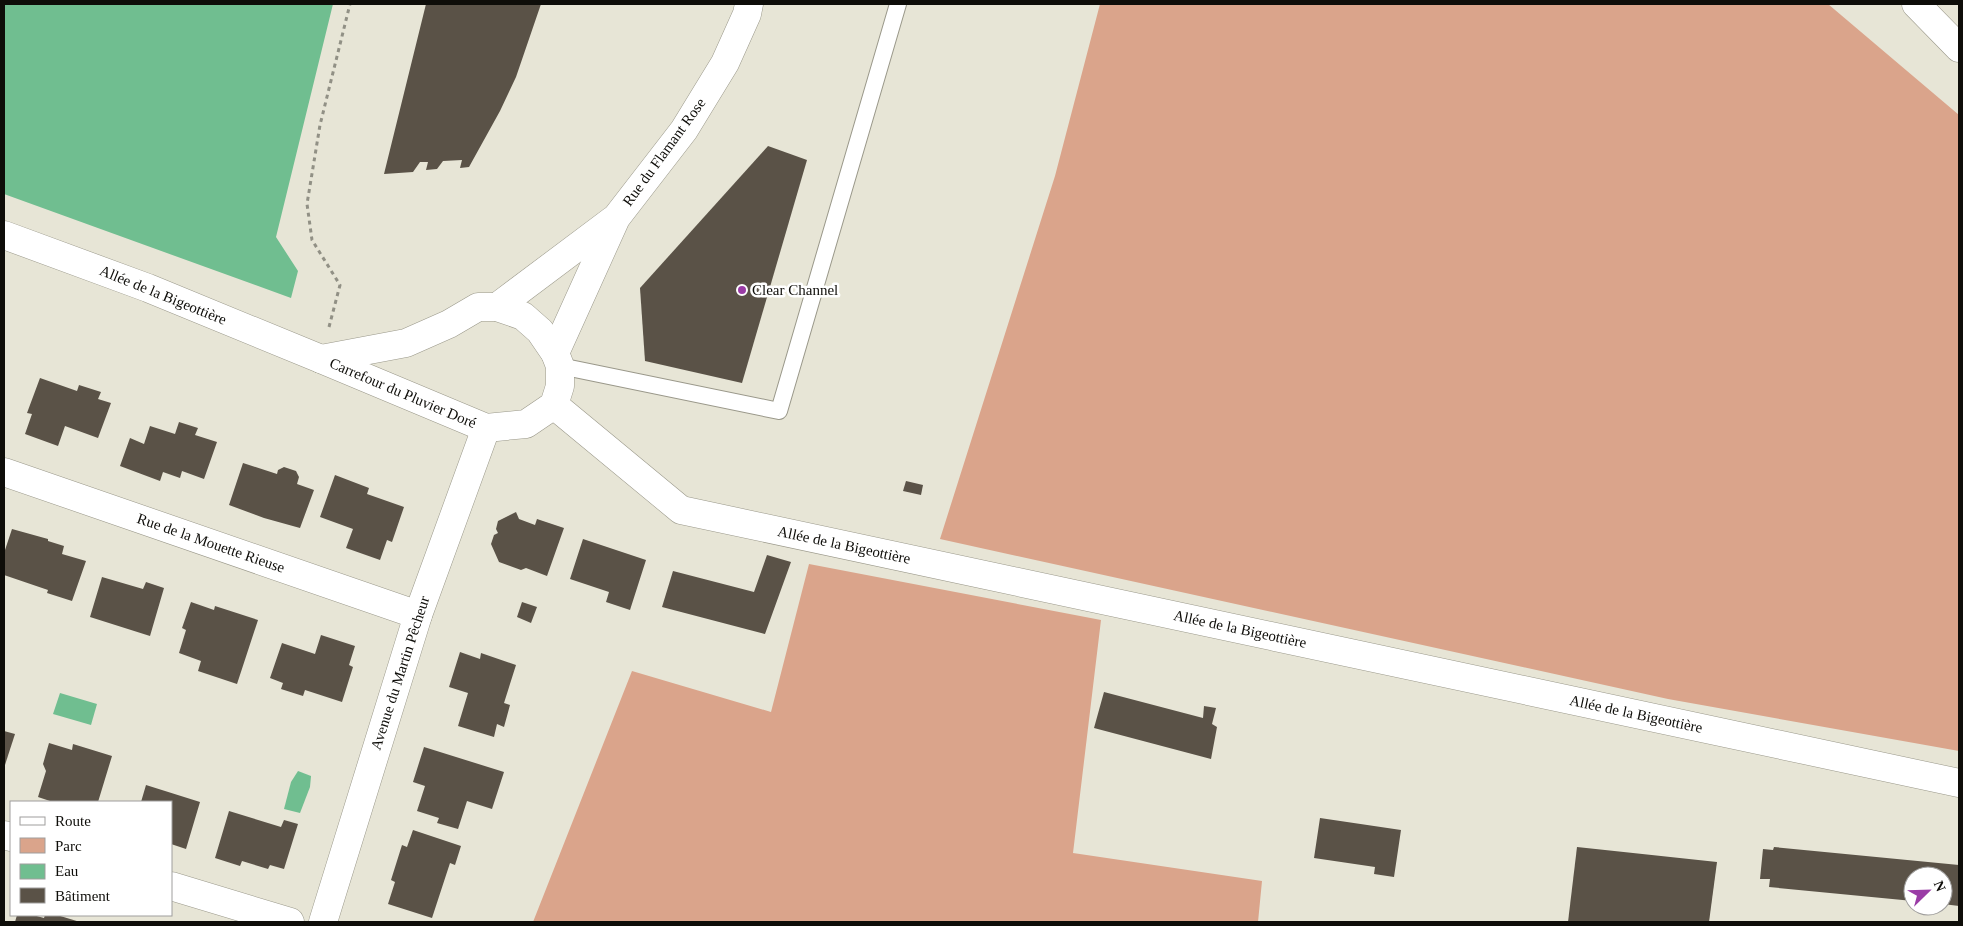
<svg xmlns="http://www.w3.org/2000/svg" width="1963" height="926" font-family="'Times New Roman',serif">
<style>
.green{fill:#daa48b}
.water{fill:#70be90}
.building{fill:#5a5247}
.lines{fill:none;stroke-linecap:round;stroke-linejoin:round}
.lane-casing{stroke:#9a988a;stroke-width:18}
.street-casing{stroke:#9a988a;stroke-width:29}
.secondary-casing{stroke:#9a988a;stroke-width:29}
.highway-casing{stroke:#9a988a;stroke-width:29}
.path{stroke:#919085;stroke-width:3;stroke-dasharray:4 4;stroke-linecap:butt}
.lane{stroke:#fff;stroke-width:16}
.street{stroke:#fff;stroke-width:28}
.secondary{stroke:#fff;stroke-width:28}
.highway{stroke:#fff;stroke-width:28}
.poi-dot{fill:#9a3ca6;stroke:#fff;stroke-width:2}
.labels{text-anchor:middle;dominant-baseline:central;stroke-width:5;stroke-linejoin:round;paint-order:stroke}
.street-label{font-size:15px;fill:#0e0d09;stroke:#fff}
.poi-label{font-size:15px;fill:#0e0d09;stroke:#fff;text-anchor:start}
</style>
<rect width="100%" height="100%" fill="#e7e5d6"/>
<g class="green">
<polygon points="1100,4 1828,4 1959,115 1959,751 1668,699 940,539 1055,176"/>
<polygon points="809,564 1101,620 1073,853 1262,881 1258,922 533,922 632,671 771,712"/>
</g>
<g class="water">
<polygon points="4,4 333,4 276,237 298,271 291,298 4,194"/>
<polygon points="60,693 97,704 91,725 53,714"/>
<polygon points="298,771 311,776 310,787 300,813 284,809 291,782"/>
</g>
<g class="building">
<polygon points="426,4 541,4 516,77 500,111 469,167 460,168 462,160 443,161 437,169 426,170 428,162 420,162 413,172 384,174"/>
<polygon points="768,146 807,160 742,383 645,361 640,288"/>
<polygon points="40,378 77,391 79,385 101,392 98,399 111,403 98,438 65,426 58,446 25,434 32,414 27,413"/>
<polygon points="179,422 198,428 195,435 217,442 204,479 182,471 180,478 163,472 160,481 120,466 130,438 144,444 150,426 175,434"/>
<polygon points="243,463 277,474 278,470 284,467 296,471 299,477 297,484 314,490 300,528 264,518 229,505"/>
<polygon points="335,475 369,488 367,494 404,507 392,542 387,540 380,560 346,548 353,529 320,517"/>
<polygon points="906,481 923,485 921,495 903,491"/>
<polygon points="516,512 519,519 535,525 537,519 564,528 547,576 526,568 521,570 499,562 491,544 494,535 498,533 496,529 498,521"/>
<polygon points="12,529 48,539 48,541 64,546 62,554 86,561 72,601 47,593 48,590 4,575 4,553"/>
<polygon points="583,539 646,560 630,610 606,602 609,592 570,579"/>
<polygon points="767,555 791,562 765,634 662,607 673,571 754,592"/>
<polygon points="102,577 143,589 146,582 164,588 150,636 90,617"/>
<polygon points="191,602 214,610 215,606 258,620 237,684 198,671 201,661 179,653 186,630 182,628"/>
<polygon points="522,602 537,607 531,623 517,617"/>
<polygon points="321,635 355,646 349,665 353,667 342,702 305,690 303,696 281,689 283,683 270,678 282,643 315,654"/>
<polygon points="460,652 480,659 481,653 516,665 504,703 510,705 504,727 497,724 494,737 458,726 468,693 449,687"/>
<polygon points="1104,692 1203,718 1204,706 1216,708 1212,724 1217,727 1211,759 1094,728"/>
<polygon points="4,731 15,734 4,768"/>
<polygon points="49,743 72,750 73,744 112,756 98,802 53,802 38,797 46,771 43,764"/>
<polygon points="424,747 504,772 492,809 467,801 458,829 437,823 439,818 417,811 425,786 413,782"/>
<polygon points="146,785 200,802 186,849 171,844 171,802 141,802"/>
<polygon points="229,811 281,827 284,820 298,824 284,869 270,865 268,869 242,861 240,866 215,858"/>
<polygon points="1320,818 1401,830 1394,877 1374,874 1375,867 1314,858"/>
<polygon points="413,830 461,846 455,865 450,863 432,918 388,904 395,882 391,880 402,845 407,847"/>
<polygon points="1577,847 1717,862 1709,922 1568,922"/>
<polygon points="1774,847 1959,865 1959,906 1943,904 1943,876 1913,876 1913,901 1769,887 1770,879 1760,879 1763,849 1773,850"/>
<polygon points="17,915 33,915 44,918 45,915 57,915 80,922 15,922"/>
</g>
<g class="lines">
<g class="lane-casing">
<polyline id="lane" points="560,366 779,411 898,4"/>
</g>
<g class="street-casing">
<g id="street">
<polyline points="554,405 681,510 1959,783"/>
<polyline points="4,472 418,615"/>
<polyline points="4,835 11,837"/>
<polyline points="171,886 290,922"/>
<polyline points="323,922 418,615 486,428"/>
</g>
</g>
<g class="secondary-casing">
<g id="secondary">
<polyline points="4,235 148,288 321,359"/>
<polygon points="478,307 497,307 523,316 540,331 555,353 560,366 560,386 554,405 526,424 486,428 321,359 406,343 449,324"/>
<polyline points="497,307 613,220"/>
<polyline points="555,353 616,218 684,130 725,63 747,14 749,4"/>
</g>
</g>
<g class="highway-casing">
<polyline id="highway" points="1916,4 1959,48"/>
</g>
<polyline class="path" points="329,327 340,285 312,240 307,204 320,125 350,4"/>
<use href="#lane" class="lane"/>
<use href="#street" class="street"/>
<use href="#secondary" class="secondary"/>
<use href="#highway" class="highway"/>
</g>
<circle class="poi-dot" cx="742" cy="290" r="5"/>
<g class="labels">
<g class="street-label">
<text transform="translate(664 152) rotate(-54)">Rue du Flamant Rose</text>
<text transform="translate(163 295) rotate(22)">Allée de la Bigeottière</text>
<text transform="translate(403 393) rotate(23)">Carrefour du Pluvier Doré</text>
<text transform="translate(211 543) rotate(19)">Rue de la Mouette Rieuse</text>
<text transform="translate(844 545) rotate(12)">Allée de la Bigeottière</text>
<text transform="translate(1240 629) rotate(12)">Allée de la Bigeottière</text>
<text transform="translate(400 673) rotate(-72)">Avenue du Martin Pêcheur</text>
<text transform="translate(1636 714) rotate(12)">Allée de la Bigeottière</text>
</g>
<g class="poi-label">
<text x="752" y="290">Clear Channel</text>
</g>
</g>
<rect width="1963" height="926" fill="none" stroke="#0e0d09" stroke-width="10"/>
<rect x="10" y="801" width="162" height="115" fill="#ffffff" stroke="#9f9e9d"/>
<rect x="20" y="817" width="25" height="8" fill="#ffffff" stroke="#9f9e9d"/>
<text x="55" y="826" font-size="15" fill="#0e0d09">Route</text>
<rect x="20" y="838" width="25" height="15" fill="#daa48b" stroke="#9f9e9d"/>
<text x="55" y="851" font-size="15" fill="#0e0d09">Parc</text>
<rect x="20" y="864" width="25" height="15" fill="#70be90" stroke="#9f9e9d"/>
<text x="55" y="876" font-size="15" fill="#0e0d09">Eau</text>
<rect x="20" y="888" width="25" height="15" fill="#5a5247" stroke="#9f9e9d"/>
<text x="55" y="901" font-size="15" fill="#0e0d09">Bâtiment</text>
<g transform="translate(1928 891) rotate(67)"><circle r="24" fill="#ffffff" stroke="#9f9e9d"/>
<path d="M0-4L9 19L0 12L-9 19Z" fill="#9a3ca6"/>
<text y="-8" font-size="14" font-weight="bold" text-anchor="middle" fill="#0e0d09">N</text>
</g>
</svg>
